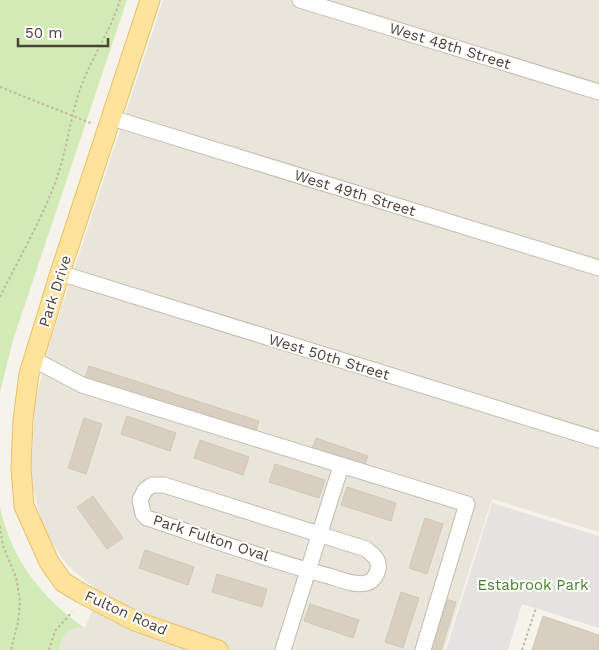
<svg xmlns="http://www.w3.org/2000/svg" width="599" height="650" font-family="'Work Sans',sans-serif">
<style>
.residential{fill:#eae5da}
.green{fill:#d2eab5}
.parking{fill:#e5e3e0}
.building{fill:#d8cfc1;stroke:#d3c7b4}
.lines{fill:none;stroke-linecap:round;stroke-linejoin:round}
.minor-casing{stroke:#c2bbae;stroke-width:17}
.major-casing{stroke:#e6c16a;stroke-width:21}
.path{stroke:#c4b79f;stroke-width:2;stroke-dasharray:2.5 2.5;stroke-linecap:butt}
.minor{stroke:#fff;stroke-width:15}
.major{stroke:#ffe39c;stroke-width:19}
.labels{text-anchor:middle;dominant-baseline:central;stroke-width:4;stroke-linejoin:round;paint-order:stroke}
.street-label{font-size:15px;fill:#4b4439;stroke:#fff}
.park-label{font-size:15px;fill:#4a7f2a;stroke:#fff}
</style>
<rect width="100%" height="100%" fill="#f6f3ec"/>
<polygon class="residential" points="163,0 599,0 599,532 492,499 444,650 59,650 60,641 66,632 75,628 85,628 99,592 68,566 44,532 31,480 35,403 50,342"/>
<g class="green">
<polygon points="0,0 127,0 13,340 0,392"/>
<path d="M0,507c11,52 42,92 85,121 -16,-3 -24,7 -26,22h-59z"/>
</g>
<polygon class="parking" points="492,503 599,536 599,628 522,604 508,650 446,650"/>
<g class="building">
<polygon points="89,366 259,421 255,434 85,378"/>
<polygon points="127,416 176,433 170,451 121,434"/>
<polygon points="84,418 102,424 86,474 68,468"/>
<polygon points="316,438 368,456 364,467 312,449"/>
<polygon points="200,440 249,457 243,475 194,458"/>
<polygon points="275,464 325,480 319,498 269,482"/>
<polygon points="347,487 396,503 391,521 341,505"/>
<polygon points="93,496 123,538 107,549 77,507"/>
<polygon points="425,518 443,524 427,574 409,568"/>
<polygon points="145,550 194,567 188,585 139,568"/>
<polygon points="217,574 267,589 262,607 212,592"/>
<polygon points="401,592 419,598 403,648 385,642"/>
<polygon points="445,599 456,602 441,650 429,650"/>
<polygon points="310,604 359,620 353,638 304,621"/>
<polygon points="543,616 599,635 599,650 532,650"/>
</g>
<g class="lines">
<g class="minor-casing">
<g id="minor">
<polyline points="300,0 599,92"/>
<polyline points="112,118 599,268"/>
<polyline points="60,273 599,440"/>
<polyline points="33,359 82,385 467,504 423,650"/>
<path d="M152,485h12l202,64c7,6 14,10 12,21 -2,6 -6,12 -12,13 -11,3 -27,-4 -37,-7 -62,-16 -122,-38 -182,-58l-4,-4 -3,-14 5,-10z"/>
<polyline points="283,650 341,466"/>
</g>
</g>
<g class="major-casing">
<polyline id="major" points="150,0 60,273 29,374 23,420 21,467 24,506 49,562 63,582 81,593 135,621 218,650"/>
</g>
<g class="path">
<polyline points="0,87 93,124"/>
<path d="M0,297c18,-37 40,-74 55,-114 12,-32 15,-67 27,-99 11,-29 29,-54 38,-84"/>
<polyline points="0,526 3,546 16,577 20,601 18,622 11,650"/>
<polyline points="49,650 55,631 72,612"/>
<polyline points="522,650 536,608"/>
</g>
<use href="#minor" class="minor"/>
<use href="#major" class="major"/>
</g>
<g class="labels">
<g class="street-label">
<text transform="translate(450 46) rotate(17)">West 48th Street</text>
<text transform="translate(355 193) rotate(17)">West 49th Street</text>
<text transform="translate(55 291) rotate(-72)">Park Drive</text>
<text transform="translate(329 357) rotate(17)">West 50th Street</text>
<text transform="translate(211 538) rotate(18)">Park Fulton Oval</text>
<text transform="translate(126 613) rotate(24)">Fulton Road</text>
</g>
<g class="park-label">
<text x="533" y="585">Estabrook Park</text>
</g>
</g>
<path d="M18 38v8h90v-8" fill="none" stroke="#4b4439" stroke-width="2.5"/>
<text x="25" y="38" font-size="15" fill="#4b4439" stroke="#ffffff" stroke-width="4" paint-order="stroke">50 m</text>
</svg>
